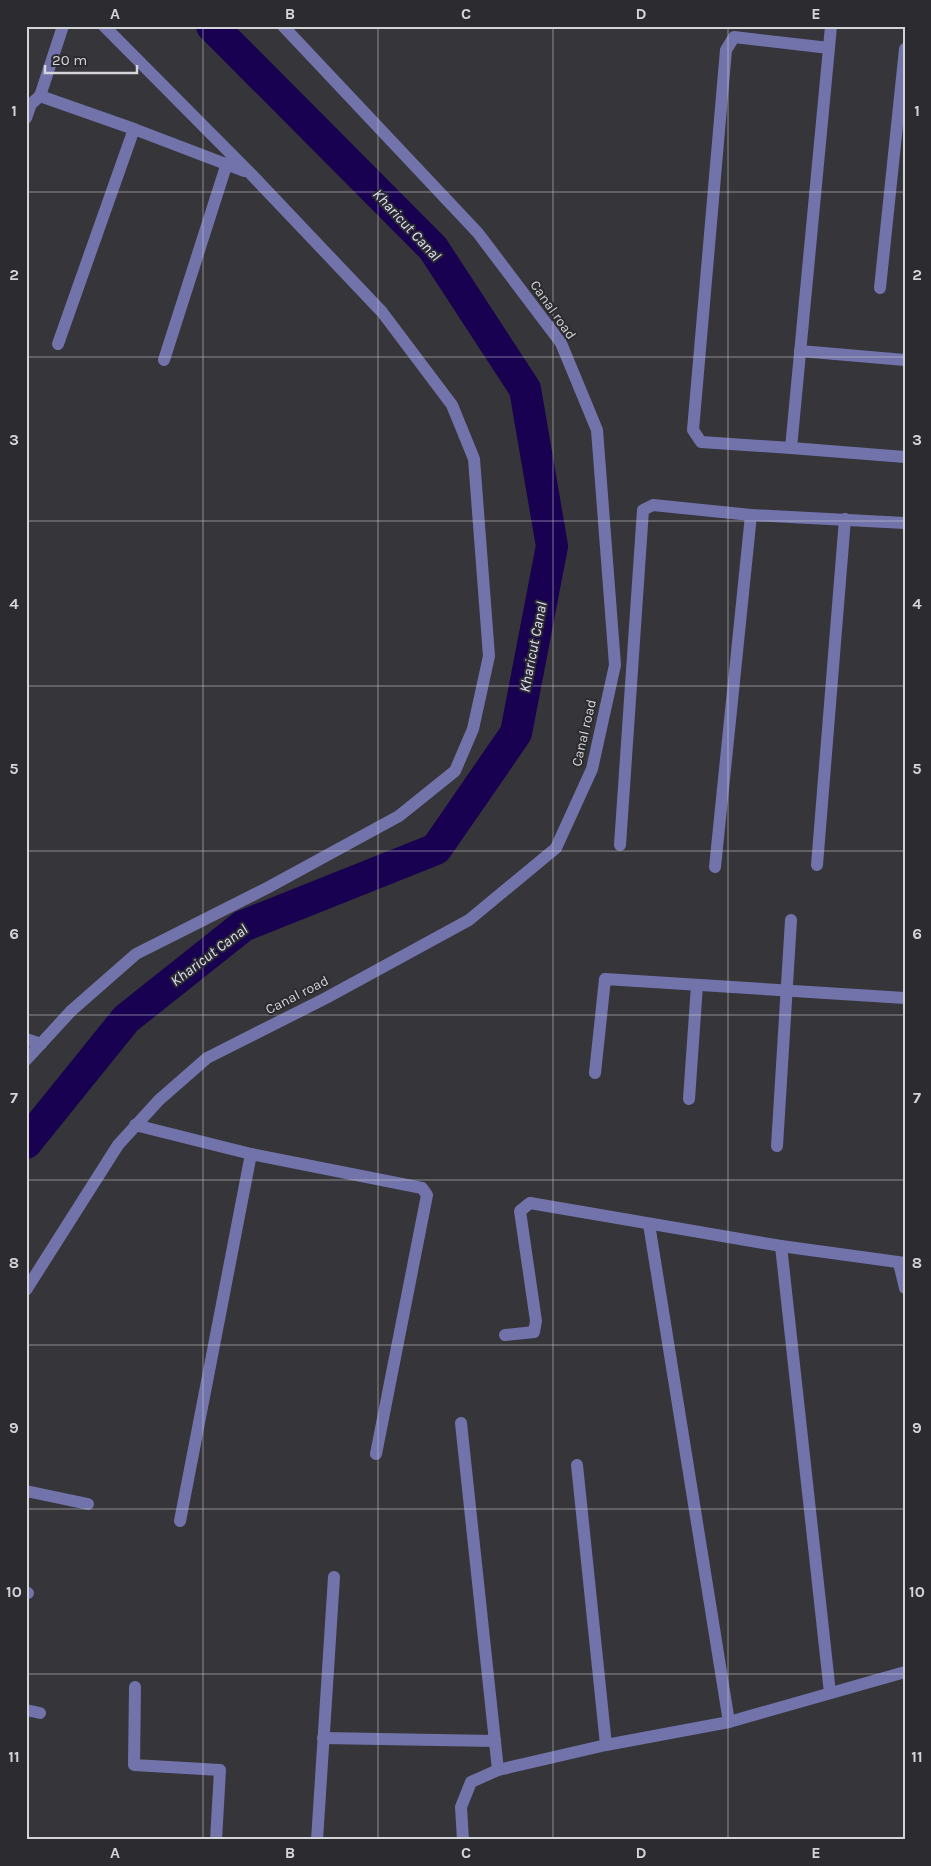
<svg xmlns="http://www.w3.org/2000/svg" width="931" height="1866" font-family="Karla,sans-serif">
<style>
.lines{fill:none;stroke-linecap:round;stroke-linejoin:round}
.canal{stroke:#180150;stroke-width:32}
.minor{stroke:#7273aa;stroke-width:12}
.grid{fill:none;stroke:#d4d5d8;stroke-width:1;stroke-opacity:0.55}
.labels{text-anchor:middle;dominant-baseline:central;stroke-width:4;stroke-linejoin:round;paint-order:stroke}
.street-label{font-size:14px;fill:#d4d5d8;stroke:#2b2b30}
.water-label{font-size:15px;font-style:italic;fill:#e0e1f8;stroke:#2b2b30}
.neatline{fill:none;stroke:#d4d5d8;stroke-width:2}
.grid-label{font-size:16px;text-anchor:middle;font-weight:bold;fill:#d4d5d8}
</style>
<rect width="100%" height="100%" fill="#35353a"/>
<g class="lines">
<polyline class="canal" points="26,1143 126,1019 243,926 436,849 516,733 552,546 525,389 433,248 212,26"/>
<g class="minor">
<polyline points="829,48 734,37 726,50 693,430 701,442 791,448 829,48 831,26"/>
<polyline points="40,96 63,26"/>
<polyline points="26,118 31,104 40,96 134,129 244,171"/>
<polyline points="880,288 905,49"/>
<polyline points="58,344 134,129"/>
<polyline points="800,351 905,360"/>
<polyline points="164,360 227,163"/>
<polyline points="791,448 905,457"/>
<polyline points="620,845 643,510 653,505 751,515 905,523"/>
<polyline points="817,865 845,519"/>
<polyline points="715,867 751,515"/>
<polyline points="26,1039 41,1044"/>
<polyline points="26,1060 71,1011 136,954 267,888 399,816 455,771 473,729 489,656 474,459 452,405 382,312 251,174 104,26"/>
<polyline points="595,1073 605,979 905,998"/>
<polyline points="689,1099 697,985"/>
<polyline points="135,1125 251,1154"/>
<polyline points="777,1146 791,920"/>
<polyline points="649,1224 729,1722"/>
<polyline points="781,1246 830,1693"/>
<polyline points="899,1263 905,1288"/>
<polyline points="26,1290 118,1145 159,1100 207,1058 326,998 469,920 556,848 592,769 615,665 597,430 561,343 478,233 283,26"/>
<polyline points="505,1335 534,1332 536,1321 520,1211 530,1203 781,1246 905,1263"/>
<polyline points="461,1423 498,1770"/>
<polyline points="577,1465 606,1745"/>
<polyline points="26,1491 88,1504"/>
<polyline points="180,1521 251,1154 422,1188 427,1195 376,1454"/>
<polyline points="26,1592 28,1593"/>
<polyline points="135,1687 134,1765 220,1770 216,1840"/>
<polyline points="26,1710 40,1713"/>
<polyline points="323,1738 495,1741"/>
<polyline points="317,1840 334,1577"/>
<polyline points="463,1840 461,1807 471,1782 498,1770 606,1745 729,1722 905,1672"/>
</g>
</g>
<path class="grid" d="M203,26v1814M378,26v1814M553,26v1814M728,26v1814M26,192h879M26,357h879M26,521h879M26,686h879M26,851h879M26,1015h879M26,1180h879M26,1345h879M26,1509h879M26,1674h879"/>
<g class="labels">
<g class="street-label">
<text transform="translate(553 310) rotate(55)">Canal road</text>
<text transform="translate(584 733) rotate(-77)">Canal road</text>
<text transform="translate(297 995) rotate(-27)">Canal road</text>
</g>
<g class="water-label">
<text transform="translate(407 225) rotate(47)">Kharicut Canal</text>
<text transform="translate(533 647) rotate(-79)">Kharicut Canal</text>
<text transform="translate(209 955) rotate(-37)">Kharicut Canal</text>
</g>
</g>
<rect width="931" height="1866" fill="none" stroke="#2b2b30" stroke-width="55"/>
<path d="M45 65v8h92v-8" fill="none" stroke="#d4d5d8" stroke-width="2.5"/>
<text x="52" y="65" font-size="15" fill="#d4d5d8" stroke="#2b2b30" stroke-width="4" paint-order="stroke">20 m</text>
<rect x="28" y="28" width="876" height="1810" class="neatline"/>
<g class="grid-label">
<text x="115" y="19">A</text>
<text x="290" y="19">B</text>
<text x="466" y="19">C</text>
<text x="641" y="19">D</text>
<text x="816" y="19">E</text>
<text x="14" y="116">1</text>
<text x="917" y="116">1</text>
<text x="14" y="280">2</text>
<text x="917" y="280">2</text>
<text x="14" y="445">3</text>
<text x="917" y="445">3</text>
<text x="14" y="609">4</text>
<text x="917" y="609">4</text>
<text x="14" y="774">5</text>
<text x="917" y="774">5</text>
<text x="14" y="939">6</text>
<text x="917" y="939">6</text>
<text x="14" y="1103">7</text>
<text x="917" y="1103">7</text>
<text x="14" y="1268">8</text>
<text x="917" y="1268">8</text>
<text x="14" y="1433">9</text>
<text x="917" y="1433">9</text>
<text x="14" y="1597">10</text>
<text x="917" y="1597">10</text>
<text x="14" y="1762">11</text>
<text x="917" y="1762">11</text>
<text x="115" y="1858">A</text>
<text x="290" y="1858">B</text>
<text x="466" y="1858">C</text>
<text x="641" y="1858">D</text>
<text x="816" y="1858">E</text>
</g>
</svg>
